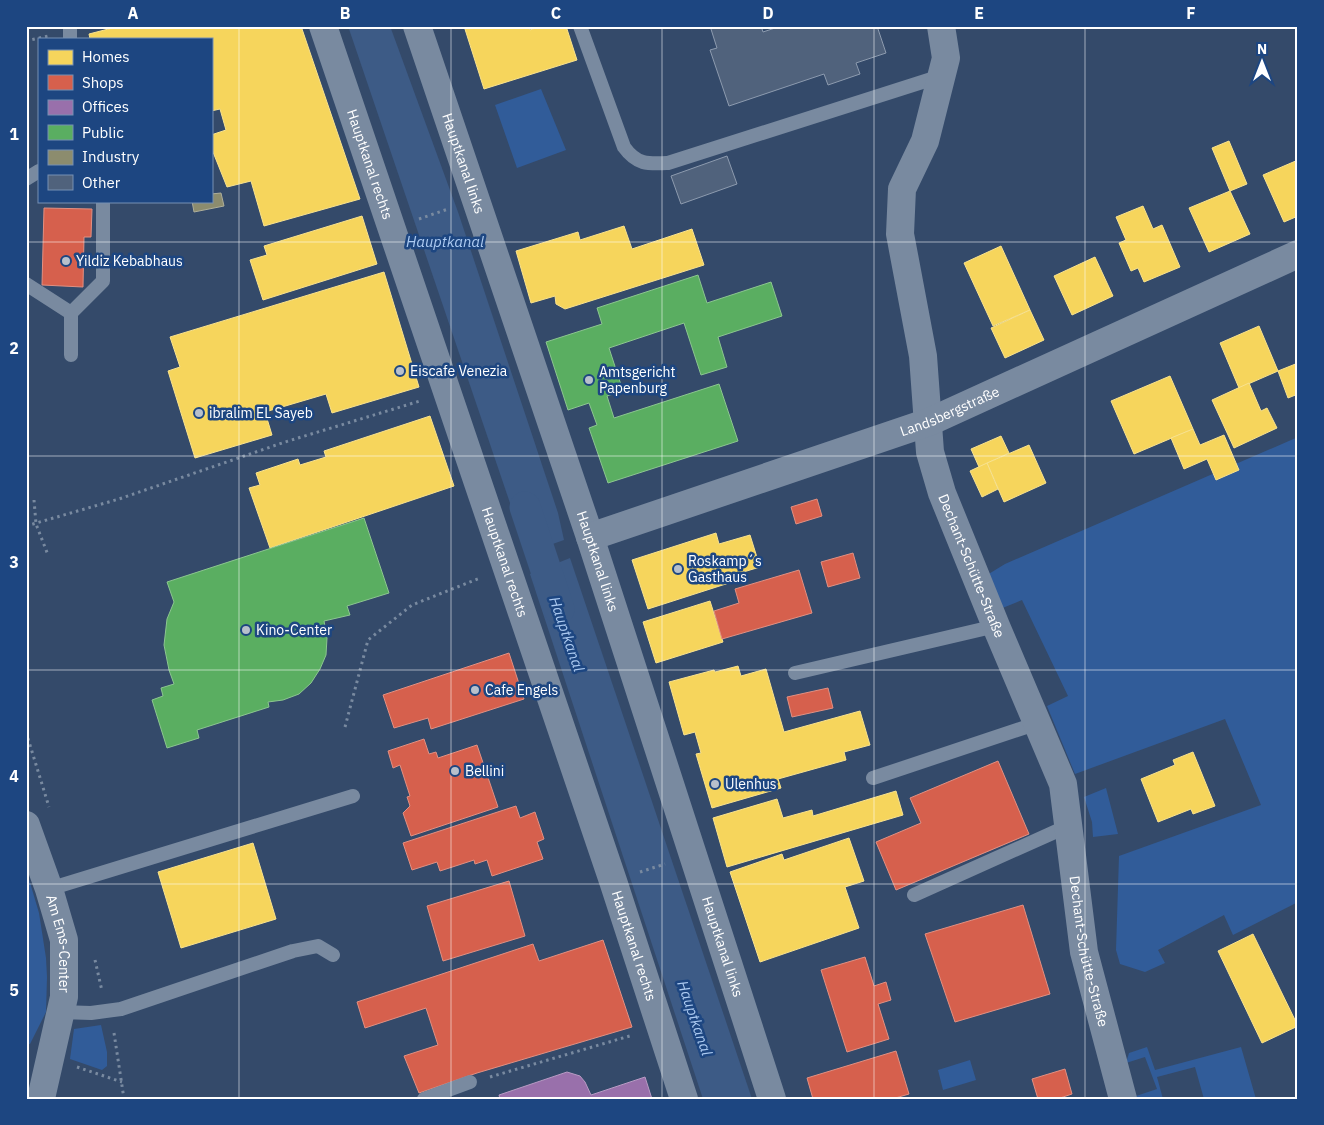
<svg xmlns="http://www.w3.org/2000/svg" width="1324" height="1125" font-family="'IBM Plex Sans',sans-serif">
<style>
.green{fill:#315c99}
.water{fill:#3d5b86}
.homes{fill:#f6d55c;stroke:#f9e28d}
.shops{fill:#d6604d;stroke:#e29082}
.offices{fill:#9970ab;stroke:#b89bc4}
.public{fill:#5aae61;stroke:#8cc690}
.industry{fill:#8c8c6e;stroke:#aeae9a}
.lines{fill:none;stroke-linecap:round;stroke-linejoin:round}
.canal{stroke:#3d5b86;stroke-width:31}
.building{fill:#50627c;stroke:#8d9baf}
.path{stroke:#798aa0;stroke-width:3;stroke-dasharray:2.5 4;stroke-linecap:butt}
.service{stroke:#798aa0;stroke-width:14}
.minor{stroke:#798aa0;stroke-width:28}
.grid{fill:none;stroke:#fff;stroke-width:1;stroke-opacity:0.55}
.poi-dot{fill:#b8c0cb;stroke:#1d4681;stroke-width:2}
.labels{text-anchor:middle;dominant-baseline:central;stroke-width:5;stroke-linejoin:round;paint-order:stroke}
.street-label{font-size:14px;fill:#fff;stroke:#1d4681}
.poi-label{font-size:14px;fill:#fff;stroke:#1d4681;text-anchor:start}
.water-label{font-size:15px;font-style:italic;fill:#accaf1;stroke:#1d4681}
.neatline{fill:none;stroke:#fff;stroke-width:2}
.grid-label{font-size:16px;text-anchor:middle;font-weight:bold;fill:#fff}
</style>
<rect width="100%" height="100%" fill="#344a6a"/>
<g class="green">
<polygon points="541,89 566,150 517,168 495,105"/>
<polygon points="1298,437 1298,902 1233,935 1224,915 1158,950 1165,963 1145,972 1120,964 1116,950 1119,856 1261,805 1225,719 1075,774 1047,706 1068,696 1022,600 1000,609 987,575 1005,564"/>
<polygon points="1106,788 1118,834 1093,837 1092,822 1084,797"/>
<polygon points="26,869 39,913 46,958 47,977 46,1012 30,1044 26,1044 28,995"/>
<polygon points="101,1025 107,1052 107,1066 102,1070 70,1059 74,1029"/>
<polygon points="1147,1047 1155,1070 1241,1047 1256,1099 1204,1099 1195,1067 1157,1077 1163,1099 1137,1099 1136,1096 1157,1089 1145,1057 1126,1063 1129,1053"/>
<polygon points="970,1060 976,1080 943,1090 938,1070"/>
</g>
<g class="water">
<polygon points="348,26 390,26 458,212 558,513 564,540 527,553"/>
<polygon points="570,558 752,1099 703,1099 530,574"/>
</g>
<g class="homes">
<polygon points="120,26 301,26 360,199 264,226 251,181 227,187 211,147 211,135 226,130 220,109 211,111 211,39 90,39 89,34"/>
<polygon points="464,26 529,26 530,30 541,26 566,26 577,60 484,89"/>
<polygon points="1229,141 1247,184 1230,191 1212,148"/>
<polygon points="1298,160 1298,216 1284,222 1263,175"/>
<polygon points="1230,191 1250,234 1209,252 1189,208"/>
<polygon points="1143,206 1153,229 1162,225 1180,267 1144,282 1138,268 1131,271 1119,243 1126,240 1116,217"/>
<polygon points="362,216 377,264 263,300 250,260 267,255 264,246"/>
<polygon points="624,226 632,249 692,229 704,265 565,309 556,304 555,296 531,303 516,251 578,232 580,240"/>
<polygon points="1001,246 1030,310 993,326 964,263"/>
<polygon points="1095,257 1113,296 1072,315 1054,276"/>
<polygon points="384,272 419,387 332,413 326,394 265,412 272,435 195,458 168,371 180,367 170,337"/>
<polygon points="1030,310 1044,340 1005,358 991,328"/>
<polygon points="1259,326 1278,371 1239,388 1220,343"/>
<polygon points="1298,363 1298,394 1288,398 1278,371"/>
<polygon points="1170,376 1193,429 1134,454 1111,401"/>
<polygon points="1249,383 1261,411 1267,408 1277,428 1234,448 1212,400"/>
<polygon points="430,416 454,486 270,548 249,488 260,485 256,473 298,459 300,465 326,457 324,451"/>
<polygon points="1193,429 1200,445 1224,435 1239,470 1216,480 1207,459 1184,469 1171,438"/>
<polygon points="1001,436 1009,453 979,467 971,449"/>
<polygon points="1029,445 1046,483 1004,502 987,463"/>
<polygon points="987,463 998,489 982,497 970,471"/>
<polygon points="716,533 719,544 750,535 760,567 730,576 732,582 648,609 632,560"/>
<polygon points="710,601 723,642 656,663 643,622"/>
<polygon points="738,666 741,676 766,669 784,732 860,711 870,745 844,752 846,760 778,779 781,788 712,808 696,754 701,753 695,732 684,735 669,682 714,670 715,672"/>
<polygon points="1193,752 1215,806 1193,814 1191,809 1158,822 1141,779 1175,765 1173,760"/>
<polygon points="896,791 903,815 727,867 713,818 777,799 783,818 812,810 813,816"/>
<polygon points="849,838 864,881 845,887 859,928 760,962 730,872 782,854 784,860"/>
<polygon points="253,843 276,919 181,948 158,872"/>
<polygon points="1253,934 1298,1026 1262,1043 1218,951"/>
</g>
<g class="shops">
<polygon points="44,208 92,209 91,237 84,237 83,287 42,285"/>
<polygon points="817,499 822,516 796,524 791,507"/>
<polygon points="853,553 860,578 828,587 821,562"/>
<polygon points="799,570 812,613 722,639 714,611 739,603 735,589"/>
<polygon points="509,653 524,699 431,729 428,718 394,728 383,695"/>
<polygon points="828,688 833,708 792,717 787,697"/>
<polygon points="424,739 429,754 436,752 438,758 477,745 498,807 411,836 403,813 410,806 407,797 410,796 400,765 393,768 388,751"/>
<polygon points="998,761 1029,834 896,890 876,842 921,823 910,798"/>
<polygon points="516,806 520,818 535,812 544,839 537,842 543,859 492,876 487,860 475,864 474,860 440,871 437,862 412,870 403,843"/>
<polygon points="509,881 525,936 443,961 427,906"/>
<polygon points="1023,905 1050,994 955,1022 925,934"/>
<polygon points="603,940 632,1027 477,1073 419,1093 404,1056 438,1045 426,1008 365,1028 357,1002 533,944 539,961"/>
<polygon points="865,957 874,986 886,982 891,1000 878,1004 889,1039 847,1052 821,970"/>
<polygon points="896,1051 909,1094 892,1099 813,1099 807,1078"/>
<polygon points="1065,1069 1072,1094 1057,1099 1038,1099 1032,1079"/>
</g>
<polygon class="offices" points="567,1072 580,1076 585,1082 591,1095 645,1077 652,1099 500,1099 499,1095"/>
<g class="public">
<polygon points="698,275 707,303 771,282 782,316 718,337 727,367 701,375 684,323 609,348 623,391 607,396 614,418 719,384 738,441 608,483 589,428 597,425 589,403 568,410 546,342 602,324 597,308"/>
<polygon points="364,518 389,593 347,606 350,615 324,621 327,638 326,655 320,669 311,683 299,694 283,700 268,702 269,707 197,730 199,738 167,748 152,700 163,696 161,688 174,684 169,670 164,645 167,619 174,602 167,582"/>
</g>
<polygon class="industry" points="221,193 224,206 194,212 192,201 211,201 211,194"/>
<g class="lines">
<polyline class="canal" points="525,507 559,609"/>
</g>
<g class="building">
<polygon points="710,26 761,26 763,32 781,26 877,26 886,53 856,63 860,74 828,85 824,74 729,106 710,50 717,48"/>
<polygon points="727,156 737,184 681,204 671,176"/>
</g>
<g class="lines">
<g class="path">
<polyline points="26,41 48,36"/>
<polyline points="419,219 448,209"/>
<polyline points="34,500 36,524 48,555"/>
<polyline points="26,526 119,499 285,442 420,401"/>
<polyline points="345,727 368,640 412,605 480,578"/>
<polyline points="26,732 49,807"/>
<polyline points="640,872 665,864"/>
<polyline points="95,960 102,991"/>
<polyline points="114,1033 124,1099"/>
<polyline points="77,1067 122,1082"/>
<polyline points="490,1077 633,1035"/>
</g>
<g class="service">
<polyline points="70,26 70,39"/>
<path d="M580,26l44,121c13,18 24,17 44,16l273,-87"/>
<polyline points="26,179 39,171"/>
<polyline points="26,284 71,313 71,355"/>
<polyline points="71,313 103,281 103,201"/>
<polyline points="795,673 996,626"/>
<polyline points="873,778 1038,723"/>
<polyline points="49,889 353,796"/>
<polyline points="914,895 1068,826"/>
<polyline points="60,1012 91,1013 121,1009 293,951 318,946 333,955"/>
<polyline points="424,1099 470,1082"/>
</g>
<g class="minor">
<path id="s1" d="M323,26l290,855 71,218"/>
<path id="s2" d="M417,26l173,511 182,562"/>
<path id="s3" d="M941,26l5,32 -21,83 -23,48 -2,45 23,122 7,96 12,41 54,133 67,158 21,168 39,147"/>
<path id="s4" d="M590,537l339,-115 369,-168"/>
<path id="s5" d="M26,825l23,64 15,51v57l-22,97"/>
</g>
</g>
<path class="grid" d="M239,26v1073M451,26v1073M662,26v1073M874,26v1073M1085,26v1073M26,242h1272M26,456h1272M26,670h1272M26,884h1272"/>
<g class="poi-dot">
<circle cx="66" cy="261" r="5"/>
<circle cx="400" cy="371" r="5"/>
<circle cx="589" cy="380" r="5"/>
<circle cx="199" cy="413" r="5"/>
<circle cx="678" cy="569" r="5"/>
<circle cx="246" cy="630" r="5"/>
<circle cx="475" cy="690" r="5"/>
<circle cx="455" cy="771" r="5"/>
<circle cx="715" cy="784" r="5"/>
</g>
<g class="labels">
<g class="street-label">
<text stroke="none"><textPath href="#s1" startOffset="146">Hauptkanal rechts</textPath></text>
<text stroke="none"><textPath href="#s2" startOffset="145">Hauptkanal links</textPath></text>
<text stroke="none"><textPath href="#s4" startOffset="381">Landsbergstraße</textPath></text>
<text stroke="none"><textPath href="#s2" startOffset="565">Hauptkanal links</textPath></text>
<text stroke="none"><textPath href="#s1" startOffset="566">Hauptkanal rechts</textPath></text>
<text stroke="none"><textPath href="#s3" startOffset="558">Dechant-Schütte-Straße</textPath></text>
<text stroke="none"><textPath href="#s5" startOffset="124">Am Ems-Center</textPath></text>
<text stroke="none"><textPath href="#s1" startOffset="971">Hauptkanal rechts</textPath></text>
<text stroke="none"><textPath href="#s2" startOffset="970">Hauptkanal links</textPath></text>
<text stroke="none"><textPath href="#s3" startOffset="964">Dechant-Schütte-Straße</textPath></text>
</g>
<g class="poi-label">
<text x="76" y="261">Yildiz Kebabhaus</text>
<text x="410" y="371">Eiscafe Venezia</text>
<text x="599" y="372">Amtsgericht<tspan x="599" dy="16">Papenburg</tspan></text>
<text x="209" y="413">ibralim EL Sayeb</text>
<text x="688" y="561">Roskamp´s<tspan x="688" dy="16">Gasthaus</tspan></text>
<text x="256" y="630">Kino-Center</text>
<text x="485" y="690">Cafe Engels</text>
<text x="465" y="771">Bellini</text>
<text x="725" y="784">Ulenhus</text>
</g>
<g class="water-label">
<text x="445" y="241">Hauptkanal</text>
<text transform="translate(567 634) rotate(71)">Hauptkanal</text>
<text transform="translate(695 1018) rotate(71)">Hauptkanal</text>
</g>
</g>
<rect width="1324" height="1125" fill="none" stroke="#1d4681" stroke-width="55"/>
<rect x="38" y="38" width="175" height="165" fill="#1d4681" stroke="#7790b3"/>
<rect x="48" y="50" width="25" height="15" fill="#f6d55c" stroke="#7790b3"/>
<text x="82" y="62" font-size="15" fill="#ffffff">Homes</text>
<rect x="48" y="75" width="25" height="15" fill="#d6604d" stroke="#7790b3"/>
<text x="82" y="88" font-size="15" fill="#ffffff">Shops</text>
<rect x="48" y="100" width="25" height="15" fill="#9970ab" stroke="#7790b3"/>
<text x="82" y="112" font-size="15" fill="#ffffff">Offices</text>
<rect x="48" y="125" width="25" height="15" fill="#5aae61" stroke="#7790b3"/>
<text x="82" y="138" font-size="15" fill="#ffffff">Public</text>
<rect x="48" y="150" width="25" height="15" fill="#8c8c6e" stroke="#7790b3"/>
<text x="82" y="162" font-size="15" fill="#ffffff">Industry</text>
<rect x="48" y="175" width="25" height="15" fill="#50627c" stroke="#7790b3"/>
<text x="82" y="188" font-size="15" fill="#ffffff">Other</text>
<g transform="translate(1262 62)" stroke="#1d4681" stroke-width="4" paint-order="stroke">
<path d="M0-4L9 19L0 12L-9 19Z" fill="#ffffff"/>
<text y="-8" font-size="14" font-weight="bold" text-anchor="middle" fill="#ffffff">N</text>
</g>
<rect x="28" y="28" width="1268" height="1070" class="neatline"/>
<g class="grid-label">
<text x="133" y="19">A</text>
<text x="345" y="19">B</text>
<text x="556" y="19">C</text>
<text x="768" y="19">D</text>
<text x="979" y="19">E</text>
<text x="1191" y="19">F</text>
<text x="14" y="140">1</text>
<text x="14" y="354">2</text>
<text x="14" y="568">3</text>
<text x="14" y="782">4</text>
<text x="14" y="996">5</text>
</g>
</svg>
